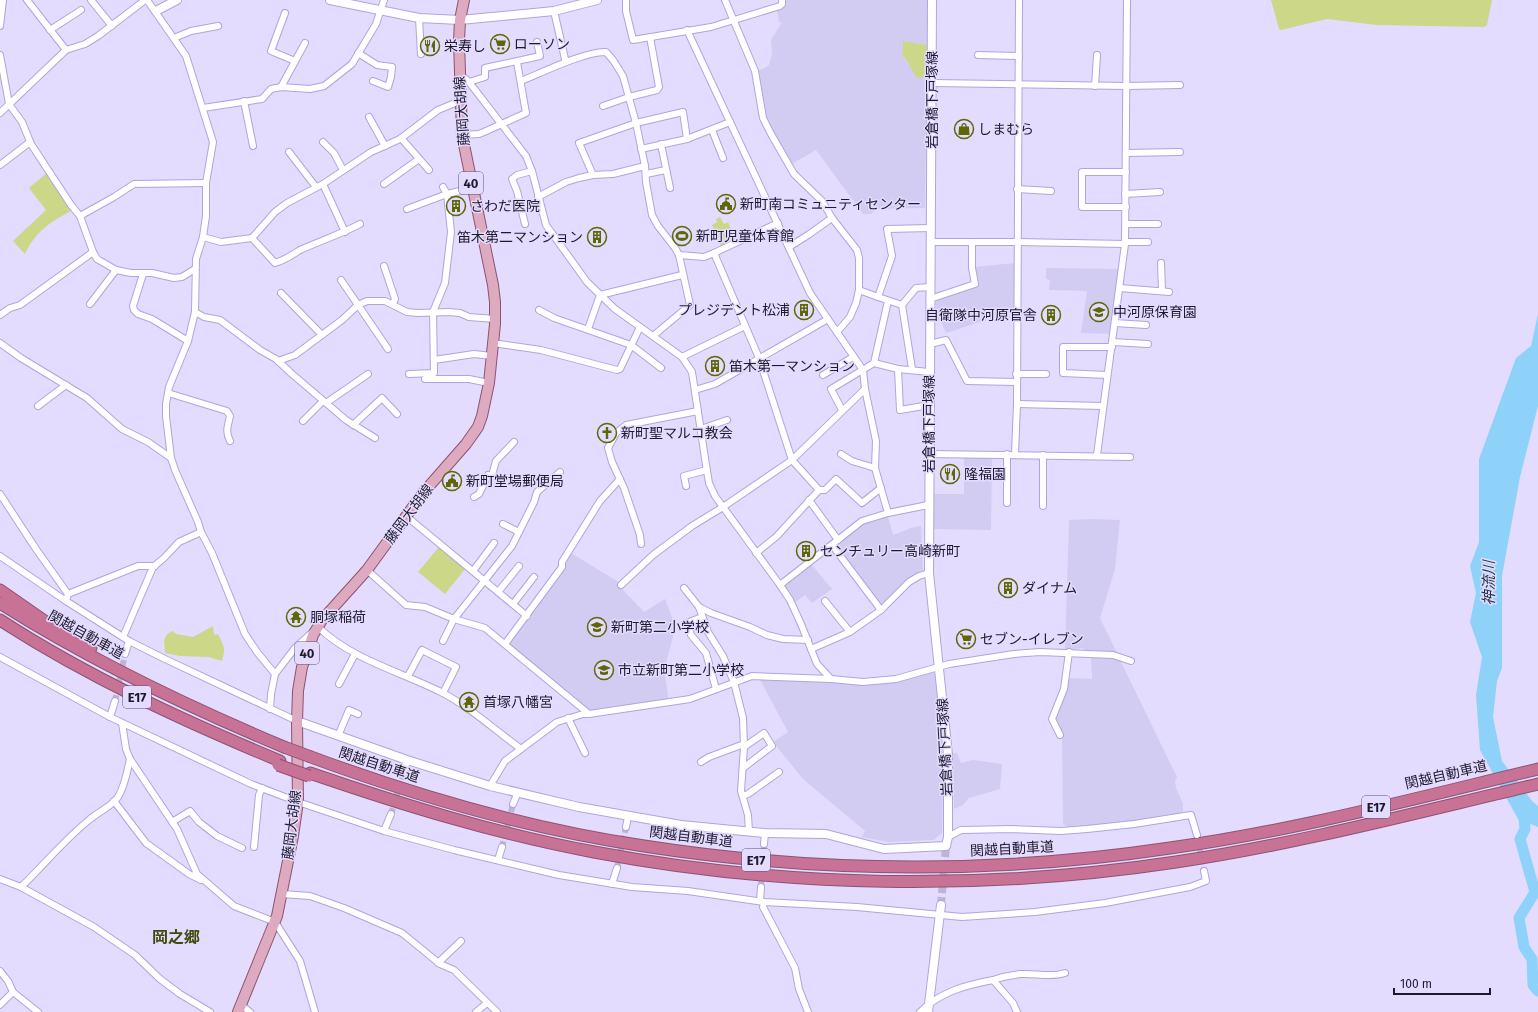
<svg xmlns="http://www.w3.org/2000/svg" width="1538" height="1012" font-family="'Fira Sans','Noto Sans JP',sans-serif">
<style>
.built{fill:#d3ccf2}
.green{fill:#ccd788}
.water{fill:#8ed2fa}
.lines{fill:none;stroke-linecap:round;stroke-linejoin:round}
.river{stroke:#8ed2fa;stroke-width:11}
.minor-tunnel{stroke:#bcb5d5;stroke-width:6;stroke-dasharray:6 3;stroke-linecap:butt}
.tertiary-tunnel{stroke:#bcb5d5;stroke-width:8;stroke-dasharray:8 4;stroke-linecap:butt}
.minor-casing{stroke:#b1a4dc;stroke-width:8}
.tertiary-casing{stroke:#b1a4dc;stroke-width:10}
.primary-casing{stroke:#8c5371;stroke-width:12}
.motorway-casing{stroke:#8c5371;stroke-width:13}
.minor{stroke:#fff;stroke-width:6}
.tertiary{stroke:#fff;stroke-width:8}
.primary{stroke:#deaabf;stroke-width:10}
.motorway{stroke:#c87295;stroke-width:11}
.motorway-bridge-casing{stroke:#8c5371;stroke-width:13;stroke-linecap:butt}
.motorway-bridge{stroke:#c87295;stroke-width:11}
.labels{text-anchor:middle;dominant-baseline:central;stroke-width:3;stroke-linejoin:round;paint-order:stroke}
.shield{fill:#e3dcff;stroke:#59546d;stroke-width:1}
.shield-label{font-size:13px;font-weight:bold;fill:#1e192e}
.poi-label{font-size:14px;fill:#1e192e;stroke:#e3dcff;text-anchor:start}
.street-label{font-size:14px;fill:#1e192e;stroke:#e3dcff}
.water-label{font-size:15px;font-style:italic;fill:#1d3340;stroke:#e3dcff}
.quarter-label{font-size:16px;font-weight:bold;fill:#43490c;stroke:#e3dcff}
</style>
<rect width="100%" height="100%" fill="#e3dcff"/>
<g class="built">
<polygon points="785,0 927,0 927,45 903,41 902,56 905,57 916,77 927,79 925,208 876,209 871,214 863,214 816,150 792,164 773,132 766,117 756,71 765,68 769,65 772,54 771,40 782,22 779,22 777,9 786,6"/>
<polygon points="1015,263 1015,304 1008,313 946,333 940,320 936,321 936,299 976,286 974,267"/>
<polygon points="1046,268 1120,269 1111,334 1081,333 1087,291 1049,290 1050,280 1046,279"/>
<polygon points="964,457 992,457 991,530 933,529 934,494 964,494"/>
<polygon points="888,516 893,535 911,528 921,526 923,572 904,583 884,605 881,605 834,546 862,524"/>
<polygon points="1091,519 1120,520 1115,569 1100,618 1117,653 1085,651 1083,648 1065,650 1069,520"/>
<polygon points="571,553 620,583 623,587 622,589 644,612 665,599 672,617 673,637 664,670 669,701 589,712 511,645 511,640 565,567 568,557"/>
<polygon points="811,564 832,589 812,603 805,595 794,603 784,586 785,583"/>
<polygon points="1091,656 1114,657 1120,660 1177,777 1175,781 1176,788 1183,804 1183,812 1151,819 1071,828 1063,824 1062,735 1054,719 1068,678 1092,679"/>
<polygon points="930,671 935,674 940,721 943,777 942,833 934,840 888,842 862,837 865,831 803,779 773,742 788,732 759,678 860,684 885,684 906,680"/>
<polygon points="953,753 957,753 961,763 973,760 1002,764 1000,789 969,798 963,805 954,809"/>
</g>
<g class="green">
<polygon points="1271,0 1492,0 1487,25 1484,27 1377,25 1327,19 1281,30 1279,29"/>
<polygon points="903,41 927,45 927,79 916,77 905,57 902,56"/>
<path d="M48,172l25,38c-22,11 -38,22 -48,44l-12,-13 33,-31 -17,-22z"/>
<polygon points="720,217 724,224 728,222 735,239 721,246 712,225 717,222 716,219"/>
<polygon points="439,547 466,568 445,594 418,572"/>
<path d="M213,626l1,9 4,-1c6,12 8,14 4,27l-14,-4 -28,-1 -15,-3 -1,-13 3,-6 6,-3 3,3 17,3z"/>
</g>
<polygon class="water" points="1538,314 1538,406 1520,477 1502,576 1502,668 1497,681 1493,717 1502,761 1532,801 1538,806 1538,827 1518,819 1480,750 1476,695 1482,657 1470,622 1476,593 1470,566 1479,542 1479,459 1516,358 1531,346"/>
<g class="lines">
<polyline class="river" points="1523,807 1525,829 1520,839 1535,892 1519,918 1524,947 1532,959 1533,985 1538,991"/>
<g class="minor-tunnel">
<polyline points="115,701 125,654"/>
<polyline points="391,814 404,773"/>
<polyline points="1198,841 1204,871"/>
<polyline points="502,847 513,804"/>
<polyline points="617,868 626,827"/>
<polyline points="761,887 764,844"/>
</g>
<polyline class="tertiary-tunnel" points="941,905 946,846"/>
<g class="minor-casing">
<g id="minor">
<polyline points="27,0 66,50"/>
<polyline points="91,0 112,26"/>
<path d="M147,0l39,56 27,86 -7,41v33l-3,21 -7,22 -1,53 -7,29 -19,46 -3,17v12l5,42 4,12 23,52 3,10 11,21 33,81 12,18 18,22 20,-26 23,-21c33,32 83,45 123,65 29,15 54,38 80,57"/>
<polyline points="626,0 626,11 633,40 711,27 780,6 782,4 782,0"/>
<polyline points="725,0 755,71 763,118 771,134 794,174 822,201 832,218 857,250 859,258 859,290 856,303 850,317 837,332"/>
<polyline points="554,11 565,59"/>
<polyline points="285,13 271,51 295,61"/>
<polyline points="419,18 421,54"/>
<polyline points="0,26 3,0"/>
<polyline points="50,30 81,10"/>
<polyline points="687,30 810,293 863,370 865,389 876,441 875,468 888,513"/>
<polyline points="174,38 191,31 218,26"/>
<polyline points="358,53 377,65 392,67 391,77 388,87 373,81"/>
<polyline points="0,55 9,104 22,122 31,144 71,205 80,216 93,252 97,259 116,270 131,273 152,273 174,278 182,277 195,269"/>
<polyline points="978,55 1019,56"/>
<polyline points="460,74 469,82 526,156 532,171 546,225 587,282 615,309 682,357 692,372 706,465 709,483 715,496 780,585 790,600 801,624 817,664 831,679 863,682 896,679 949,664 1014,654 1040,652 1113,655 1131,661"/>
<path d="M521,81c20,-8 65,-30 85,-29l7,8 10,16 13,47 9,43 1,16 6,33 6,11 17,22 4,7 11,50 -37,31"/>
<polyline points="469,82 485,77 485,68 540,56 537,42"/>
<polyline points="932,83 1126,86 1180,85"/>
<polyline points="1095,86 1097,55"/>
<polyline points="281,87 305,43"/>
<polyline points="244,101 253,146"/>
<polyline points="603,106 629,97 657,90 659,87 650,37"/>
<polyline points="203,108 262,99 271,89 281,87 310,89 324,86 352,64 376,24 384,0"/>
<polyline points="0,113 66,50 85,44 98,36 145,0"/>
<polyline points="369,117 385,146"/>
<polyline points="712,130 723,158"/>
<polyline points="462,135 479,134 484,132 526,113 517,62"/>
<polyline points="401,138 429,170"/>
<polyline points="323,142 334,153 343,170"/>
<polyline points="661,144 670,188"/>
<polyline points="641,149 687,139 730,122"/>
<polyline points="289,152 316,187"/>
<polyline points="1126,153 1180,152"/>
<polyline points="0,165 30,142"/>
<polyline points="646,174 666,170"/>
<polyline points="593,175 579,143 636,123 683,112 687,139"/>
<polyline points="323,184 345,232"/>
<polyline points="384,184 419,159"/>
<polyline points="1017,189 1051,191"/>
<polyline points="1125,194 1160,192"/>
<polyline points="538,197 566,182 579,178 593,175 613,174 645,166"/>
<polyline points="1126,207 1082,207 1082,172 1126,172"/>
<polyline points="407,209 447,194 473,188"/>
<polyline points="80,216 114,197 134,184 206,183"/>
<polyline points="525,224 517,191 512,179 517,175 532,171"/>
<polyline points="1126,224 1158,224"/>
<polyline points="203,237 221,242 252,238 275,212 287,203 323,184 371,152 400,139 438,110 460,101"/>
<path d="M252,238l23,25c10,-3 17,-8 25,-13 20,-9 41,-16 60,-26"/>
<polyline points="930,242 1017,242 1125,244"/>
<polyline points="1125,242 1148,242"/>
<polyline points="789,247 808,235 832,218"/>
<polyline points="714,253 759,358 792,460 819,490 825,490 836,479 862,503 881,488"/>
<polyline points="679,255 704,257 714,253 778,223"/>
<polyline points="1161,263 1162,291"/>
<polyline points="384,266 395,299 393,304"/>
<polyline points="143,274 133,306 134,310 138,314 152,319 188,341"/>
<polyline points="341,280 388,349"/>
<polyline points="1120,288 1169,292"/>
<polyline points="859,290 878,297 892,256 887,229 931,228"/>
<polyline points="281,293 322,335"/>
<polyline points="878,297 902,305 916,288 930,287"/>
<polyline points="930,299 975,284 972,268 972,242"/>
<polyline points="888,301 874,363 898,369 929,372"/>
<polyline points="90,304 116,270"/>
<polyline points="902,305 912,369"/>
<polyline points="539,310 554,318 631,345 661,368"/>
<polyline points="195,312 204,317 220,320 260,350 276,359 292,374 346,420 375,438"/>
<polyline points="0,315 10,308 20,305 93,252"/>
<polyline points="1115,323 1146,325"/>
<polyline points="588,329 600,295 682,275"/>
<polyline points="1112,342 1148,344"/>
<polyline points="0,343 21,358 87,398 122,429 148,442 171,458"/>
<polyline points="493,343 541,350 617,370 620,369 640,327"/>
<polyline points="930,344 946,340 967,381 1016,382"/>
<polyline points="682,357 745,326"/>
<polyline points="434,360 474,354 492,356"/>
<polyline points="278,361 295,355 342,320 358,305 367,301 385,301 407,312 418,313 449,312 460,313 469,317 495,319"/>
<polyline points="898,369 900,410 929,405"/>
<polyline points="409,374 434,373 433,312 445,283 451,232 447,194 443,187"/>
<polyline points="1016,374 1046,374"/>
<polyline points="823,375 853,357"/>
<polyline points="1107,375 1063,373 1063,347 1112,347"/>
<polyline points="425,379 469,379 489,383"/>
<polyline points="695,390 715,384 828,319"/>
<path d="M168,393l59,18 3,5c-2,10 -5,15 0,25"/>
<polyline points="326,403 368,374"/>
<polyline points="1017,404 1103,406"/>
<polyline points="38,406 66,385"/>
<polyline points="842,410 831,389 874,363"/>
<polyline points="303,421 323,401"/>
<polyline points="353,425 382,398 397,414"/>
<polyline points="701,429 727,420"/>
<polyline points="841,454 852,461 875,468"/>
<polyline points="929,454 1130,457"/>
<polyline points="1007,454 1007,503"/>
<polyline points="1015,454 1017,404 1019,0"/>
<polyline points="1097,455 1125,244 1127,0"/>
<polyline points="492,475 496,461 514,442"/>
<polyline points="686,486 684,476 707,470"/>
<polyline points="0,494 36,549 68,594 66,601"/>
<polyline points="474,497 479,494 488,475"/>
<polyline points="809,500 838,540"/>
<polyline points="1043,506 1043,455"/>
<polyline points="406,516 527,616"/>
<polyline points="503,524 519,532"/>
<polyline points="641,544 640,535 624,488 612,462 608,448 616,433 626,425 698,411"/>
<polyline points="832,545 881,610"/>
<polyline points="756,553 776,537 819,490"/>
<polyline points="0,556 66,601 129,641 165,659 297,721"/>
<polyline points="367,570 406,605 425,607 454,619 485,628 589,714"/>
<polyline points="473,571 494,543"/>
<polyline points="621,585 653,555 692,526 723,507 792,460 865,389"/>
<polyline points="780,585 862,521 888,513 928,505"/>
<polyline points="684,588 699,607 711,613 750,627 767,635 783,639 808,640"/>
<polyline points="498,592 519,566"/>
<polyline points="68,594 138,566 155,566"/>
<polyline points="825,601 850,632"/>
<polyline points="513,604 534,577"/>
<polyline points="699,607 708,632 723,656 728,668 734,682 743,718 744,747 741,791 748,815 749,832"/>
<polyline points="702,617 687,623 691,635 706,653 716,689"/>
<polyline points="123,637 153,567 164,558 179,542 201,532"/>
<polyline points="443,641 454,619 512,546 534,502 537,492 560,472"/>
<polyline points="505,644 562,567 562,562 600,501 620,479"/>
<polyline points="811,649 850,632 881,610 909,582 919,576 929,573"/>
<polyline points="125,654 129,641"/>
<polyline points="0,657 110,717 251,784 298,802 384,831 454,850 559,875 632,887 688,891 764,902 857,907 962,917 1035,912 1105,903 1190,887 1206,881 1204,871"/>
<polyline points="408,676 422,650 456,667 443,693"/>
<polyline points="339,684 355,654"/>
<polyline points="270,709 271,694 275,674"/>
<polyline points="110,717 115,701"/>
<polyline points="568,718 585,753"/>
<polyline points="122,723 126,749 130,759 177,829 197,874 234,906 275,922 300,961 315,1012"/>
<polyline points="1060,735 1052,719 1064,689 1069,652"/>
<polyline points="338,736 349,710 358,714"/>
<polyline points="701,762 709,757 744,744"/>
<polyline points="743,768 772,746 764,733 744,747"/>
<polyline points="404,773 407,760"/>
<polyline points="490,786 505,761 557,722 583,714 589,714 690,699 752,676 831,679"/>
<polyline points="743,796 748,794 779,772"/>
<polyline points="114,801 146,843 189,874 201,880"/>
<polyline points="513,804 518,792"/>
<polyline points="172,822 190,811 199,822 217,836 242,848"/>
<polyline points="626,827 628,817"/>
<polyline points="384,831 391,814"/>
<polyline points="948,837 961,830 1012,829 1061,831 1087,829 1134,824 1191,815 1197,835"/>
<polyline points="764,844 765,833"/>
<polyline points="254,847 259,795 262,788"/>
<polyline points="498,860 502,847"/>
<path d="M0,879l21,8c23,-22 43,-47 68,-67 9,-8 22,-13 29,-23 7,-11 9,-25 12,-38"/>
<polyline points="612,884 617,868"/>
<polyline points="21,887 94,927 135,955 160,979 180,994 210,1012"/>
<polyline points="282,894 310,896 344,908 402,933 440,964 454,970 497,1012"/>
<polyline points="760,901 761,887"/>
<polyline points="764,902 763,907 795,968 799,989 808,1012"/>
<polyline points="438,963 461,941"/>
<polyline points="0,971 8,981 13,992 38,1012"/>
<path d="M993,980c9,-3 19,-5 28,-6 15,-1 29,4 44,-1"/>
<polyline points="0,1005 13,992"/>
<polyline points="241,1005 250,1012"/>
<polyline points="476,1012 487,1003"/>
<path d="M920,1012c20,-20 46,-27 73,-32l20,23 4,9"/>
</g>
</g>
<g class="tertiary-casing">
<g id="tertiary">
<polyline points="330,0 419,18 460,20 554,11 597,0"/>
<polyline points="156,11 177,0"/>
<polyline points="297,721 407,760 490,786 579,807 681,825 765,833 826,834 884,849 946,846 948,837 948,755 929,573 932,0"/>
<polyline points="928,1012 941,905"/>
</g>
</g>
<g class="primary-casing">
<polyline id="primary" points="238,1012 277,916 293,836 298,802 297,721 298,691 302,667 308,651 313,635 322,620 367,570 423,493 466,444 478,427 482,416 489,383 495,324 495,302 493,285 462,135 459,41 460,20 464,0"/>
</g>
<g class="motorway-casing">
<g id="motorway">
<polyline points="0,590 46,622 91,648"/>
<path d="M0,603c90,57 186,103 284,144"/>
<path d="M0,620c88,57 184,101 280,141"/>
<path d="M311,757c108,40 219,72 333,89 174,27 352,28 526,2 123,-17 247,-50 368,-79"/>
<path d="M310,773c93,32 187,61 284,79 191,36 389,39 582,10 122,-18 242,-50 362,-78"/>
</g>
</g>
<use href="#minor" class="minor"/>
<use href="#tertiary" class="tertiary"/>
<use href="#primary" class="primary"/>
<use href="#motorway" class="motorway"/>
<g class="motorway-bridge-casing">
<g id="motorway-bridge">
<polyline points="284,747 311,757"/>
<polyline points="278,765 309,776"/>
</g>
</g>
<use href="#motorway-bridge" class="motorway-bridge"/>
</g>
<defs>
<g id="supermarket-ring" transform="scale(1)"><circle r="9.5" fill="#e3dcff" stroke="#5e6605" stroke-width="1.5"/><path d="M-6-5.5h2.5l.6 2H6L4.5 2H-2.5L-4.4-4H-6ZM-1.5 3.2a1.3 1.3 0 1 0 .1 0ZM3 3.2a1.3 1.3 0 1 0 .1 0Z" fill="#5e6605"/></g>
<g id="restaurant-ring" transform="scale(1)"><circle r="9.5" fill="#e3dcff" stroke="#5e6605" stroke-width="1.5"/><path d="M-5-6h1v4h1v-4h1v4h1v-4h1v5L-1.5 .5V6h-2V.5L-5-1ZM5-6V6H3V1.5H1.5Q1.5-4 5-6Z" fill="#5e6605"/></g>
<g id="shop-ring" transform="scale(1)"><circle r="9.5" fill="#e3dcff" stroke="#5e6605" stroke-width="1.5"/><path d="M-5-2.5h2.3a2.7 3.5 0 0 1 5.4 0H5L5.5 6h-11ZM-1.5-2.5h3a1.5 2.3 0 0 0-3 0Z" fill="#5e6605"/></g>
<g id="civic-ring" transform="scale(1)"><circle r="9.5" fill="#e3dcff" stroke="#5e6605" stroke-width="1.5"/><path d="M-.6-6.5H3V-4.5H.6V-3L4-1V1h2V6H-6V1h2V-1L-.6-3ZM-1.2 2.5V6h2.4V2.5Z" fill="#5e6605"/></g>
<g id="building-ring" transform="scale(1)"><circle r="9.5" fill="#e3dcff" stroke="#5e6605" stroke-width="1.5"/><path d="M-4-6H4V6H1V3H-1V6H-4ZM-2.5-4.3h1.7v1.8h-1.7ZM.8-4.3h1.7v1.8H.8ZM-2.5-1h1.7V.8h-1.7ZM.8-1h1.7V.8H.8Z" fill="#5e6605"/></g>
<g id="stadium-ring" transform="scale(1)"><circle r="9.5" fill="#e3dcff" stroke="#5e6605" stroke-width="1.5"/><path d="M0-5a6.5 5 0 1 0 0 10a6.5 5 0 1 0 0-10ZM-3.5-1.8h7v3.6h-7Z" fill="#5e6605"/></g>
<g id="school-ring" transform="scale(1)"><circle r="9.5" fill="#e3dcff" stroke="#5e6605" stroke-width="1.5"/><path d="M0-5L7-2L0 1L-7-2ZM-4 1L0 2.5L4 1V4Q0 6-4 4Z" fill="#5e6605"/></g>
<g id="church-ring" transform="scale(1)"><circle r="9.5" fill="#e3dcff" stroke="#5e6605" stroke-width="1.5"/><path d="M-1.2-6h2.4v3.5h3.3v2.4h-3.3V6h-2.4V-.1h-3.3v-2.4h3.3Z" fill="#5e6605"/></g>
<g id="temple-ring" transform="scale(1)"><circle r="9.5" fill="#e3dcff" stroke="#5e6605" stroke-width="1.5"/><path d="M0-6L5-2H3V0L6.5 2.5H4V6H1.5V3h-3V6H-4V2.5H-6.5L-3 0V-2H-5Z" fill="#5e6605"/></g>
</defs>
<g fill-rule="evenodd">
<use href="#supermarket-ring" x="500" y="44"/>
<use href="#restaurant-ring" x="430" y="46"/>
<use href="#shop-ring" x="964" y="129"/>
<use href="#civic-ring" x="726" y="204"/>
<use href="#building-ring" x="456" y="206"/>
<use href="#stadium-ring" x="682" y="236"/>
<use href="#building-ring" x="597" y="237"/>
<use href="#building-ring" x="804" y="310"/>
<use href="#school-ring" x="1099" y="312"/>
<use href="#building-ring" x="1051" y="315"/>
<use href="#building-ring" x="715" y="366"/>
<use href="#church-ring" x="607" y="433"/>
<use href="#restaurant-ring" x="950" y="474"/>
<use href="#civic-ring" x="452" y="481"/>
<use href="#building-ring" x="806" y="551"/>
<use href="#building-ring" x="1008" y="588"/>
<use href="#temple-ring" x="296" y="617"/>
<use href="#school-ring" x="597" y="627"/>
<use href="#supermarket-ring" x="966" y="639"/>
<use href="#school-ring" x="604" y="670"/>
<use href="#temple-ring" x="469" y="702"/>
</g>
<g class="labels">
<g class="shield">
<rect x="459" y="172" width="24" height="22" rx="3"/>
<rect x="295" y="642" width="24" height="22" rx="3"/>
<rect x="123" y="686" width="28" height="22" rx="3"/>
<rect x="1362" y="796" width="28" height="22" rx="3"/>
<rect x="742" y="849" width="28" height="22" rx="3"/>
</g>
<g class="shield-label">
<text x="471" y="183">40</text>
<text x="307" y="653">40</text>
<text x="137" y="697">E17</text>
<text x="1376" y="807">E17</text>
<text x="756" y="860">E17</text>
</g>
<g class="poi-label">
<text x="514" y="44">ローソン</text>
<text x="444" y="46">栄寿し</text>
<text x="978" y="129">しまむら</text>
<text x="740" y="204">新町南コミュニティセンター</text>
<text x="470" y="206">さわだ医院</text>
<text x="696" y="236">新町児童体育館</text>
<text x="583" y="237" text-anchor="end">笛木第二マンション</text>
<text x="790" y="310" text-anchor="end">プレジデント松浦</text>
<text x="1113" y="312">中河原保育園</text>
<text x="1037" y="315" text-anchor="end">自衛隊中河原官舎</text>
<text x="729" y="366">笛木第一マンション</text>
<text x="621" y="433">新町聖マルコ教会</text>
<text x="964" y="474">隆福園</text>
<text x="466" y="481">新町堂場郵便局</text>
<text x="820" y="551">センチュリー高崎新町</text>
<text x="1022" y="588">ダイナム</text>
<text x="310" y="617">胴塚稲荷</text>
<text x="611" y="627">新町第二小学校</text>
<text x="980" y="639">セブン-イレブン</text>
<text x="618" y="670">市立新町第二小学校</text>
<text x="483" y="702">首塚八幡宮</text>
</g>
<g class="street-label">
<text transform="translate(932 100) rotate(-90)">岩倉橋下戸塚線</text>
<text transform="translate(462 111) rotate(-94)">藤岡大胡線</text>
<text transform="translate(929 424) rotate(-90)">岩倉橋下戸塚線</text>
<text transform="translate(409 514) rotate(-53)">藤岡大胡線</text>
<text transform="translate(86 635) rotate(29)">関越自動車道</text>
<text transform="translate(945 747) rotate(-93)">岩倉橋下戸塚線</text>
<text transform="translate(379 765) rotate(18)">関越自動車道</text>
<text transform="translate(1446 775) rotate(-13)">関越自動車道</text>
<text transform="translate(292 825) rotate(-83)">藤岡大胡線</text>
<text transform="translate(691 837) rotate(7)">関越自動車道</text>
<text transform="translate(1012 849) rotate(-3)">関越自動車道</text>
</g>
<g class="water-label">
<text transform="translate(1489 583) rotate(-90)">神流川</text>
</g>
<g class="quarter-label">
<text x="176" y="937">岡之郷</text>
</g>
</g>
<path d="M1394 988v6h96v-6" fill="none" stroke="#1e192e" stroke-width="2"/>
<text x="1400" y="988" font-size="12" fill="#1e192e" stroke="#e3dcff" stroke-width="3" paint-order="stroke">100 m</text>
</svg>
